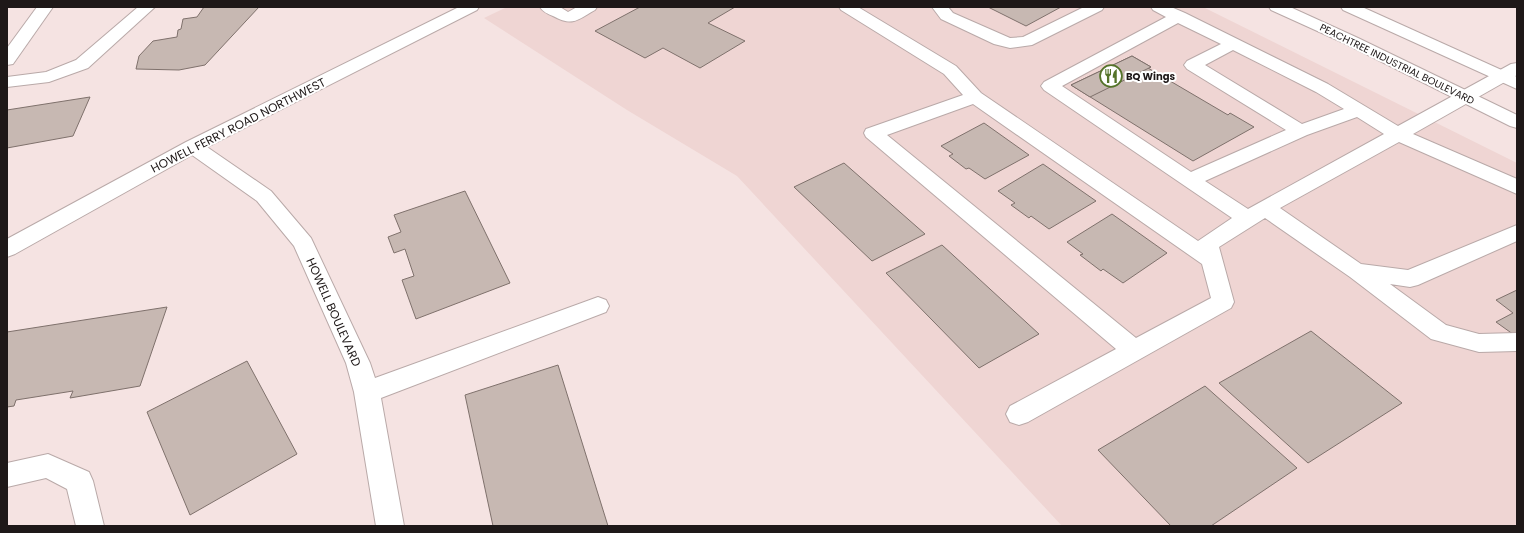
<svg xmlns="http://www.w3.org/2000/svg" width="1524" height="533" font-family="Poppins,sans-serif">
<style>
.built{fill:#efd5d3}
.building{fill:#c7b8b2;stroke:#7f716c}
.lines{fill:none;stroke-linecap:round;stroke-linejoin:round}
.minor-casing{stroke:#b9a9a8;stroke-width:2}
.highway-casing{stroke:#b9a9a8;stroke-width:2}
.minor{fill:#fff;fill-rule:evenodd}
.highway{fill:#fff;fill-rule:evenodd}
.labels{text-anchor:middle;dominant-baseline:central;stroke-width:4;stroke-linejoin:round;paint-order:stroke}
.far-street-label{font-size:10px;fill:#1e1818;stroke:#fff}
.far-poi-label{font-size:10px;font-weight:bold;fill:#1e1818;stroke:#fff;text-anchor:start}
.street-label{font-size:12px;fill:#1e1818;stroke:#fff}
</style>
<rect width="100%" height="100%" fill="#f5e3e2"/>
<polygon class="built" points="507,7 1203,7 1517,163 1517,526 1062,526 737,176 627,110 484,18"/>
<g class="building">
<polygon points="204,7 259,7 205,65 179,70 136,69 139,56 153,41 177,37 178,30 181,29 183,19 197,17"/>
<polygon points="640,7 735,7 708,23 745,41 700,68 663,48 645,58 595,31"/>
<polygon points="988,7 1061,7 1026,26"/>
<polygon points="1132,56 1151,67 1148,68 1228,115 1230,113 1254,127 1193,161 1071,85"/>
<polygon points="1132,56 1151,67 1090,97 1071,85"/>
<polygon points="90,97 73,136 7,148 7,110"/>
<polygon points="984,123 1029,155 985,179 969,168 966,169 949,156 953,154 941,146"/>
<polygon points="844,163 925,234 872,261 794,187"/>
<polygon points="1043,164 1096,201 1049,229 1031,216 1029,218 1011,205 1015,203 998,191"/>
<polygon points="465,191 510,283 416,319 402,280 414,276 405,249 394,253 388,237 401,232 394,215"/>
<polygon points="1112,214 1167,253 1123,283 1103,269 1101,271 1080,255 1083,254 1067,242"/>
<polygon points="942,245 1039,334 979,368 886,273"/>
<polygon points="1517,290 1517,337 1496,322 1513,313 1496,300"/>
<polygon points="167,307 140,386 70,398 73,391 16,400 14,406 7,407 7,332"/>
<polygon points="1311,331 1402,403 1308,463 1219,383"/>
<polygon points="247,361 297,454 190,515 147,412"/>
<polygon points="558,365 608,526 493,526 465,395"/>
<polygon points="1205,386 1297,468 1211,526 1171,526 1098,450"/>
</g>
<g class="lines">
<g class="minor-casing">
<g id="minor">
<polygon points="37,7 53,7 13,64 7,65 7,48"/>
<polygon points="138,7 155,7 88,68 49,82 7,87 7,77 46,72 76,60"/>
<polygon points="459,7 479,7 477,10 207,147 271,191 311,238 370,363 375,378 598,297 606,300 609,306 606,312 381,398 404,526 376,526 354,392 346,363 294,246 257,201 192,155 15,254 7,257 7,239 186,142"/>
<path d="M540,7h20l8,5 9,-5h20l-2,3c-18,10 -22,17 -42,6 -5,-2 -10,-4 -13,-9z"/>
<path d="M839,7h19l98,59 25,27 217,148 34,-23 -188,-128 -3,-4 3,-4 122,-65 -13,-7 -2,-3h20l14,6 143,71 70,42 113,-62 6,-1v12l-104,59 104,45v15l-118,-52 -119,66 81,56 47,6 109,-45v16l-99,44 -8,2 -20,-3 56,41 33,9 38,-1v18l-38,1 -48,-13 -81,-62 -85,-59 -46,29 15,55 -3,6 -203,114 -9,3 -9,-3 -4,-8 4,-8 106,-57 -250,-212 -2,-4 2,-4 97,-34 -19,-21 -103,-64zM1178,23l43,21 -34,17 -3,4 3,4 99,61 -95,42 -129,-86zM1233,50l83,42 28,17 -42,15 -97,-59zM973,104l229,160 9,34 -75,40 -249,-203zM1357,117l27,17 -136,75 -43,-28 102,-46z"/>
<polygon points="932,7 948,7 953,13 1010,38 1023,37 1084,7 1104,7 1102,10 1032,45 1010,48 994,44 941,19"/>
<polygon points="48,454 89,472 93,481 104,526 76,526 67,489 46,478 7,487 7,463"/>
</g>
</g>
<g class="highway-casing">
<g id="highway">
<polygon points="1269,7 1290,7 1358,38 1517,115 1517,128 1510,126 1346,44 1271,10"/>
<polygon points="1341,7 1362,7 1517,77 1517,89 1343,10"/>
</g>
</g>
<use href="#minor" class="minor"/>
<use href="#highway" class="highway"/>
</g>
<defs>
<g id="restaurant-ring" transform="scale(1.15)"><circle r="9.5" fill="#fff" stroke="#547329" stroke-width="1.5"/><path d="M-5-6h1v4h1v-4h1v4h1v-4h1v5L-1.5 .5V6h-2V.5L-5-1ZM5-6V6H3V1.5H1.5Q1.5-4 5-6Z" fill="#547329"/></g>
</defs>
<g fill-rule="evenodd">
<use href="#restaurant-ring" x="1111" y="76"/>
</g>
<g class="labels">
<g class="far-street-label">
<text transform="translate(1397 64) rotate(26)">PEACHTREE INDUSTRIAL BOULEVARD</text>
</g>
<g class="far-poi-label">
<text x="1126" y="76">BQ Wings</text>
</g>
<g class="street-label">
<text transform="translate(238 125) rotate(-27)">HOWELL FERRY ROAD NORTHWEST</text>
<text transform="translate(334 312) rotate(66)">HOWELL BOULEVARD</text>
</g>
</g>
<rect width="1524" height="533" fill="none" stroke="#1e1818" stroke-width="16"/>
</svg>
